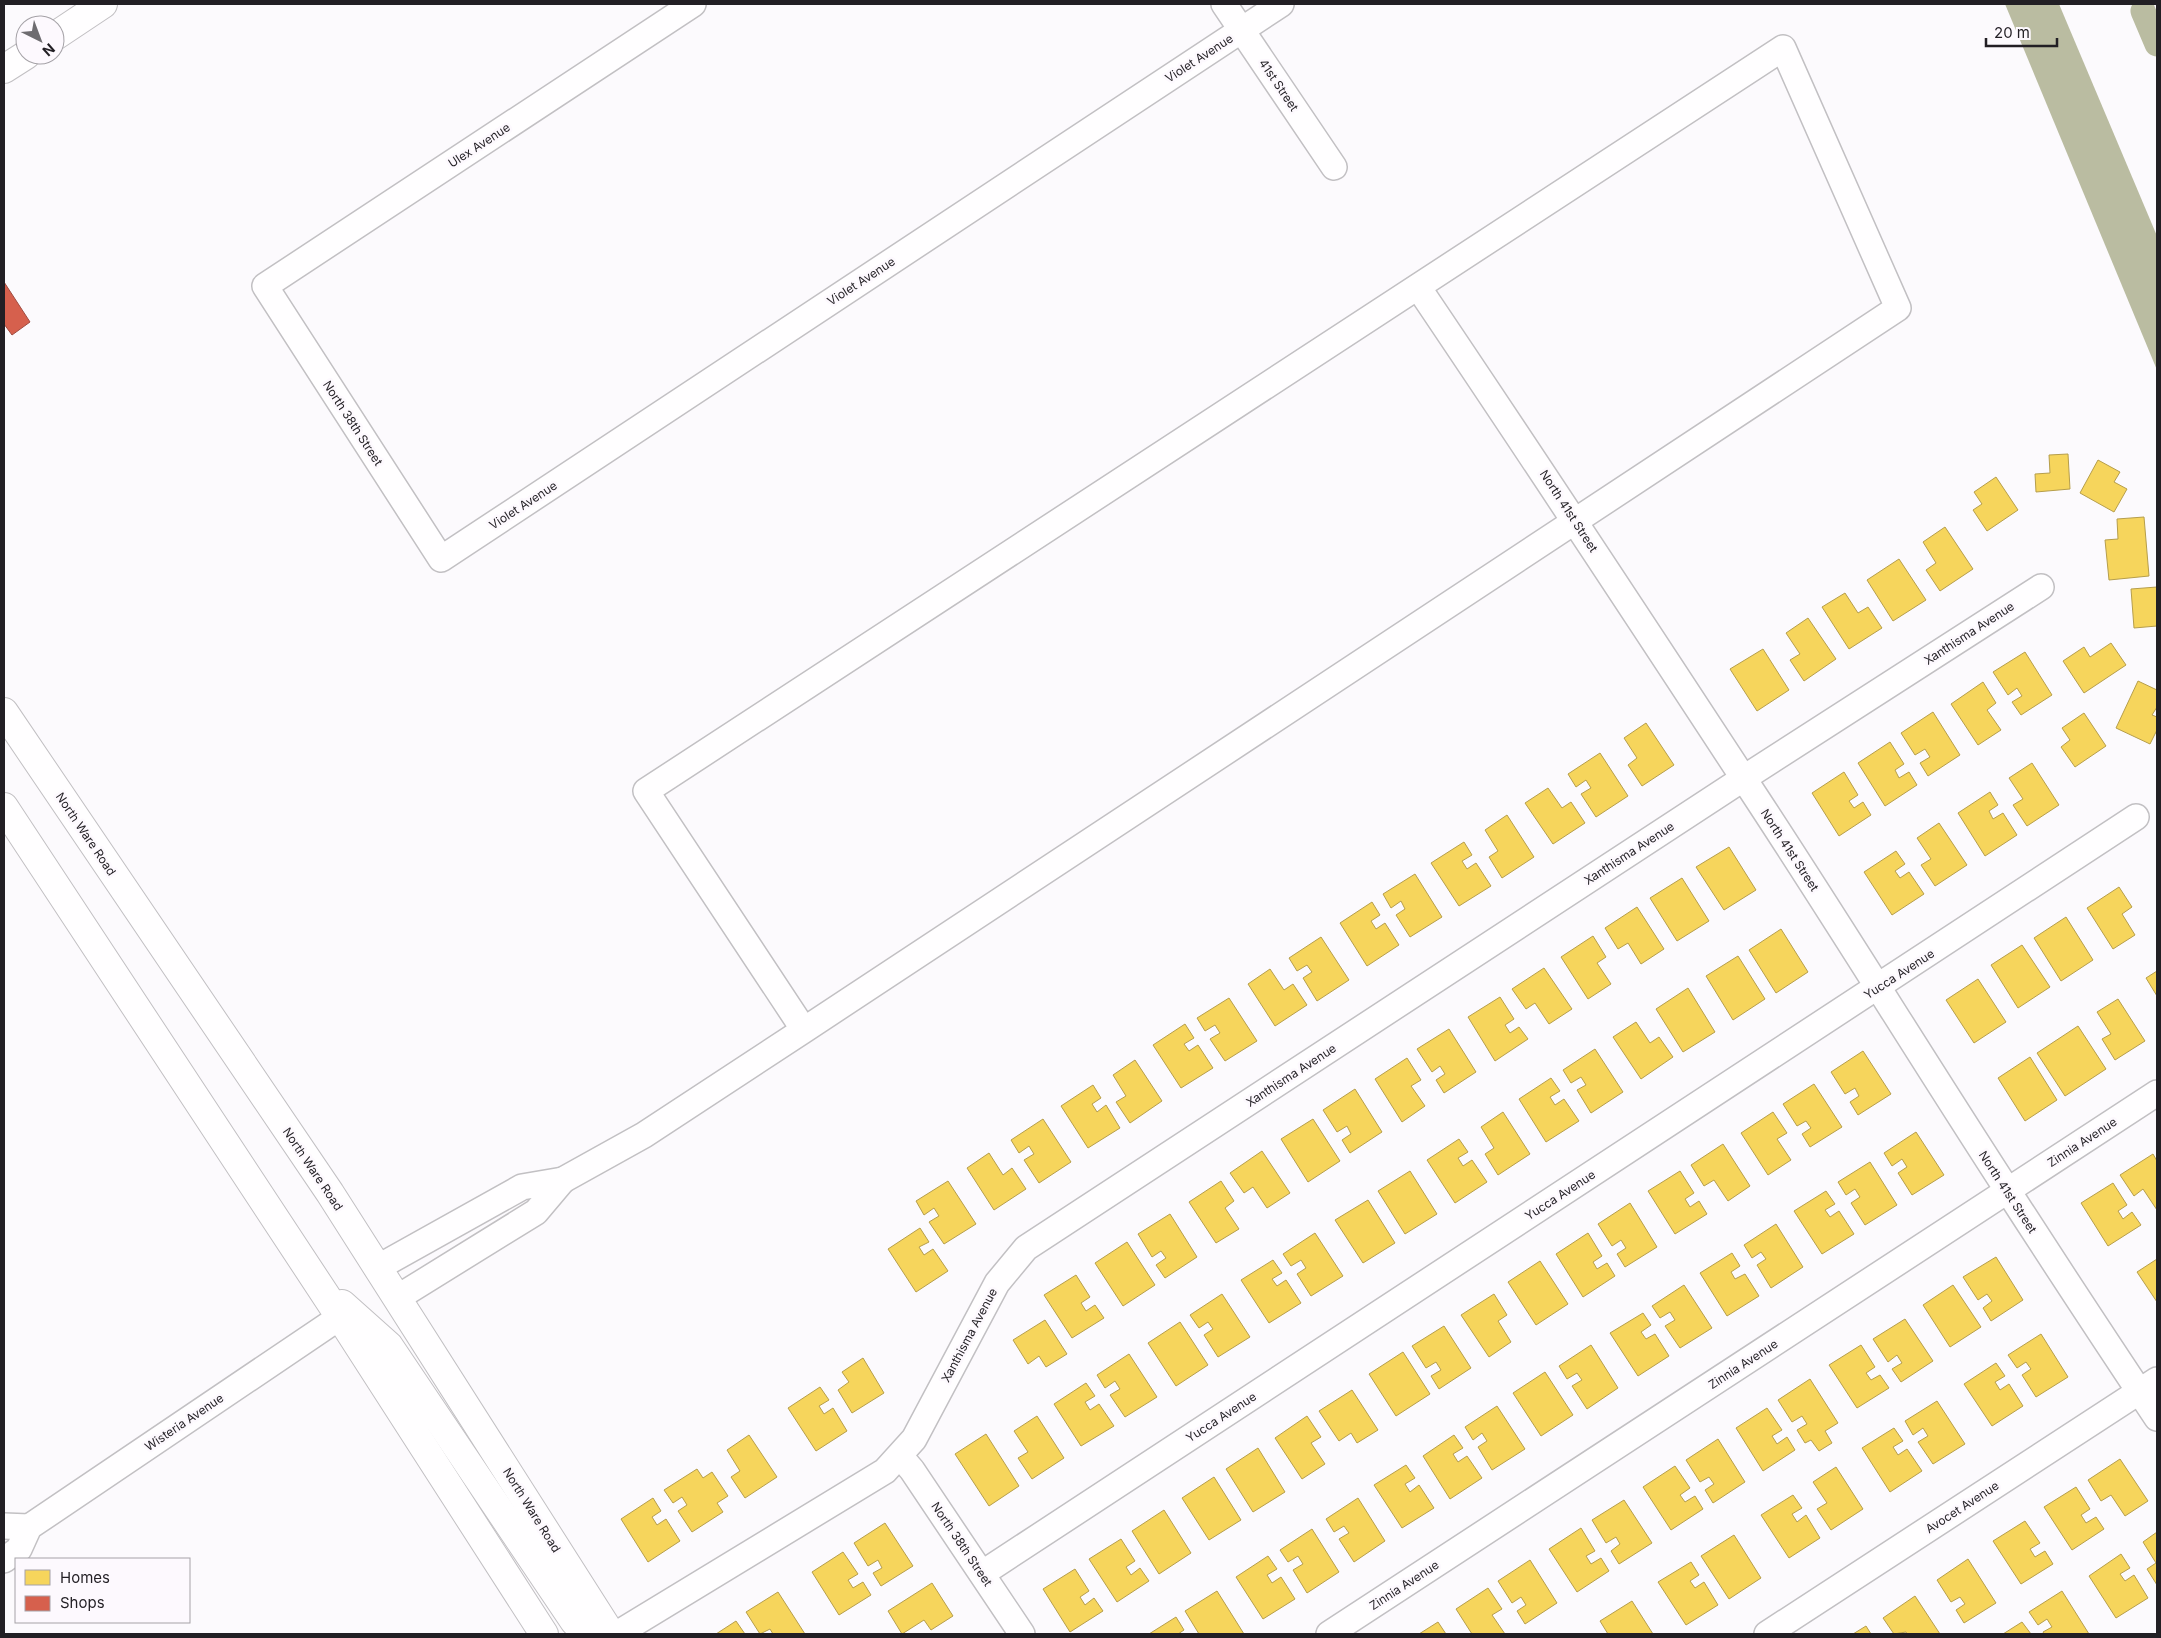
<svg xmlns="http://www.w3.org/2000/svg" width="2161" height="1638" font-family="Inter,sans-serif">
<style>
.water{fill:#babca1}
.homes{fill:#f6d55c;stroke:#b69e4b}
.shops{fill:#d6604d;stroke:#a04c41}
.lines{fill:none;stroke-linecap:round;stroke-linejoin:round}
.canal{stroke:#babca1;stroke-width:25}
.street-casing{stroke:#c2c0c3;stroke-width:28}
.secondary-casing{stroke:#c2c0c3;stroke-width:30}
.street{stroke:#fffeff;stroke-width:25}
.secondary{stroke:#fffeff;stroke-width:28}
.labels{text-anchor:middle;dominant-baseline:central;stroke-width:5;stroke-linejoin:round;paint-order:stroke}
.street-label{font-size:12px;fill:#221f24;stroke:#fdf9fe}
</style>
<rect width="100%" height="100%" fill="#fcfafd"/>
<polygon class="water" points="2005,4 2059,4 2157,236 2157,370"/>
<g class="homes">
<polygon points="2068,454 2070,489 2036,492 2035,474 2050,473 2049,455"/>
<polygon points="2098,460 2120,472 2114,482 2127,489 2114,512 2080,493"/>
<polygon points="1996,477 2018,510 1987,531 1973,510 1982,504 1974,492"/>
<polygon points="2144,517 2149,576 2109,580 2105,540 2118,539 2117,519"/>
<polygon points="1945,527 1973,569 1940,591 1926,570 1936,563 1923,542"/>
<polygon points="1899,559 1926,600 1893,621 1867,580"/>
<polygon points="2157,587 2157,626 2134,628 2131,589"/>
<polygon points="1845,593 1858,613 1868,607 1882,628 1849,649 1822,607"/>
<polygon points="1808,618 1836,659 1804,681 1790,660 1800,654 1786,633"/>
<polygon points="2111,643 2126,665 2084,693 2063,661 2084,647 2090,657"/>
<polygon points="1763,649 1789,690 1757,711 1730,669"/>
<polygon points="2025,652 2052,695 2021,715 2012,702 2022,696 2017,688 2008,695 1993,672"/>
<polygon points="2138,681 2157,690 2157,707 2152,715 2157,717 2157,730 2150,744 2116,728"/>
<polygon points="1983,682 1996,703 1987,710 2001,730 1978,745 1951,704"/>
<polygon points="1933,712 1960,755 1928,776 1920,763 1930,757 1925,749 1915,755 1901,733"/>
<polygon points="2084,713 2106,746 2075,767 2061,747 2070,740 2062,728"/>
<polygon points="1646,723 1674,765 1642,786 1628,765 1637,758 1624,738"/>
<polygon points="1890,742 1904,764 1895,770 1899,778 1909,772 1917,785 1885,806 1858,763"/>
<polygon points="1600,753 1628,796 1596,817 1581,794 1591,788 1586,780 1576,787 1568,774"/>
<polygon points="2032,763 2059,805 2027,826 2013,805 2023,799 2009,778"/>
<polygon points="1844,772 1858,795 1849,801 1854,808 1863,802 1871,815 1839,836 1812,793"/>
<polygon points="1548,788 1562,808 1571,802 1585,823 1553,844 1525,803"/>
<polygon points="1990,792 1998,805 1989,811 1993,819 2003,813 2017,835 1985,856 1958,813"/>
<polygon points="1507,815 1534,857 1502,878 1489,857 1498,851 1485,830"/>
<polygon points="1939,823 1967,865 1935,886 1921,865 1931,859 1917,838"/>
<polygon points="1464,842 1472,855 1462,861 1467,869 1476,863 1491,886 1459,906 1431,863"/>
<polygon points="1729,847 1756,890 1724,910 1696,867"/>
<polygon points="1896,851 1905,864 1895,871 1900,878 1909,872 1924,894 1892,915 1864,872"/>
<polygon points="1415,874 1442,917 1410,937 1396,915 1405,909 1401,901 1391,908 1383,894"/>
<polygon points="1682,878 1709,921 1677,941 1650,898"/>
<polygon points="2119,887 2132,907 2122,914 2135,935 2113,949 2087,908"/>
<polygon points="1372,902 1380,915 1371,921 1376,929 1385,923 1399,945 1367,966 1340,923"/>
<polygon points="1637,907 1664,949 1641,964 1628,943 1618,949 1605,928"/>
<polygon points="2066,917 2093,960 2061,981 2034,938"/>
<polygon points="1781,929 1808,972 1776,993 1749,950"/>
<polygon points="1593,936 1606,957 1597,963 1611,984 1588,999 1561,957"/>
<polygon points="1321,937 1349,980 1317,1001 1303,978 1312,972 1307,965 1297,971 1289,958"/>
<polygon points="2022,945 2050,987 2018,1008 1991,965"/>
<polygon points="1738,956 1765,999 1733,1020 1706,976"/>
<polygon points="1544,968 1572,1009 1549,1024 1535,1003 1526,1009 1512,989"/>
<polygon points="1270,969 1284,990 1293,984 1307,1005 1275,1026 1248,984"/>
<polygon points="2157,971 2157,996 2146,978"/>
<polygon points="1978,979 2006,1022 1974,1043 1946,1000"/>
<polygon points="1688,988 1715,1032 1683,1052 1656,1009"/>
<polygon points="1500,997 1514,1019 1505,1025 1510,1033 1519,1027 1528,1039 1495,1061 1468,1017"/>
<polygon points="1229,998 1257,1041 1225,1061 1210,1039 1220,1033 1215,1025 1205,1031 1197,1018"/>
<polygon points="2118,999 2145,1041 2115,1060 2102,1039 2111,1034 2097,1012"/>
<polygon points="1636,1022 1650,1043 1659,1037 1673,1057 1641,1079 1613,1037"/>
<polygon points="1185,1024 1194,1038 1184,1044 1189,1051 1198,1045 1213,1068 1181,1088 1153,1045"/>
<polygon points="2078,1026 2106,1069 2065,1096 2037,1053"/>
<polygon points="1449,1029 1476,1072 1444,1093 1436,1080 1445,1074 1440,1066 1432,1072 1417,1049"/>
<polygon points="1595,1049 1623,1092 1591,1113 1577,1090 1586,1085 1581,1077 1571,1083 1563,1070"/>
<polygon points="1863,1051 1891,1094 1858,1115 1850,1102 1859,1096 1855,1088 1845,1094 1831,1072"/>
<polygon points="2030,1057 2057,1100 2025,1121 1998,1078"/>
<polygon points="1407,1058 1421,1080 1411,1086 1425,1106 1402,1122 1375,1079"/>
<polygon points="1135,1060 1162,1101 1130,1123 1116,1102 1126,1096 1113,1075"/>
<polygon points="1551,1078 1560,1091 1550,1097 1555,1105 1564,1099 1579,1121 1546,1142 1519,1099"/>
<polygon points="1814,1084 1842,1127 1810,1147 1802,1134 1811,1128 1806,1121 1797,1126 1783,1104"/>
<polygon points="1093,1085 1101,1098 1092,1104 1097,1112 1106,1105 1120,1128 1088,1148 1061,1106"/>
<polygon points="1355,1089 1382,1132 1350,1153 1342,1140 1351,1134 1347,1126 1337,1132 1323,1110"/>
<polygon points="1503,1112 1530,1154 1498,1175 1485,1154 1494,1148 1481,1127"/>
<polygon points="1773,1112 1787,1133 1777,1139 1791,1160 1768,1175 1741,1133"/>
<polygon points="1043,1119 1071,1162 1039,1183 1024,1160 1034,1154 1029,1146 1019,1153 1011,1140"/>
<polygon points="1313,1119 1340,1161 1308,1182 1281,1139"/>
<polygon points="1916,1132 1944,1175 1912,1195 1898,1173 1907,1167 1902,1159 1892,1166 1884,1153"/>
<polygon points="1459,1139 1468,1152 1458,1158 1463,1166 1472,1160 1487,1182 1455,1203 1427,1160"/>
<polygon points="1723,1144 1750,1186 1728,1201 1714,1180 1704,1186 1691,1165"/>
<polygon points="1262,1151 1290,1193 1267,1208 1253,1187 1244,1193 1230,1173"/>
<polygon points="989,1153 1003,1175 1012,1168 1026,1189 994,1210 967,1168"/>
<polygon points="2153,1154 2157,1161 2157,1210 2143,1189 2134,1196 2120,1175"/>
<polygon points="1870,1162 1897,1205 1865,1225 1851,1203 1860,1197 1855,1189 1846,1195 1838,1182"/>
<polygon points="1410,1171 1437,1214 1405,1234 1378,1191"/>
<polygon points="1680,1171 1694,1193 1685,1199 1690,1207 1699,1201 1707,1214 1675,1234 1648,1191"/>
<polygon points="948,1181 976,1224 944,1244 929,1222 939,1216 934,1208 924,1215 916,1201"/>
<polygon points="1221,1181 1234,1201 1225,1208 1239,1229 1216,1243 1189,1202"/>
<polygon points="2113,1183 2127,1205 2118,1211 2123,1219 2132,1212 2141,1225 2108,1246 2081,1203"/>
<polygon points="1826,1191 1835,1204 1825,1210 1830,1217 1839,1211 1854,1234 1822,1254 1794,1211"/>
<polygon points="1368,1200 1395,1243 1363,1263 1335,1220"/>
<polygon points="1630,1203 1657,1247 1625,1267 1617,1254 1626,1248 1621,1240 1612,1246 1598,1224"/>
<polygon points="1170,1214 1197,1257 1165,1278 1156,1265 1166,1258 1161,1251 1152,1257 1138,1234"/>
<polygon points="1776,1224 1803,1267 1771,1288 1757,1265 1766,1259 1761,1252 1752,1258 1744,1245"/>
<polygon points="920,1228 929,1242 919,1247 924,1255 933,1249 948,1271 916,1292 888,1249"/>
<polygon points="1315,1233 1343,1276 1311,1296 1297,1274 1306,1268 1301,1260 1291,1266 1283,1254"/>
<polygon points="1588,1233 1602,1256 1593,1262 1597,1269 1607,1263 1615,1276 1583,1297 1556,1254"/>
<polygon points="1127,1242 1155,1285 1123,1306 1095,1263"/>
<polygon points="1732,1253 1740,1266 1731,1272 1735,1279 1745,1274 1759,1296 1727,1316 1700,1273"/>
<polygon points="1996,1257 2023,1300 1991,1321 1983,1308 1992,1301 1987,1294 1978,1300 1963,1277"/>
<polygon points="2157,1259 2157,1302 2137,1272"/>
<polygon points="1273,1260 1282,1273 1272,1279 1277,1286 1286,1280 1301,1303 1269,1323 1241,1280"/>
<polygon points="1540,1261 1568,1304 1536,1325 1508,1282"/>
<polygon points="1076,1275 1090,1297 1081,1303 1086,1311 1095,1305 1104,1318 1072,1338 1044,1295"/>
<polygon points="1684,1285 1712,1328 1680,1348 1665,1326 1675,1320 1670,1312 1660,1318 1652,1306"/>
<polygon points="1953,1285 1981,1327 1950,1347 1923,1305"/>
<polygon points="1222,1294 1250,1337 1218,1357 1204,1335 1213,1329 1208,1322 1199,1328 1190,1315"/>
<polygon points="1494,1294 1507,1315 1498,1321 1511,1342 1489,1357 1461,1315"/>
<polygon points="1643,1313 1651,1325 1641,1332 1646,1339 1655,1334 1669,1356 1638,1376 1610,1333"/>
<polygon points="1905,1319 1933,1361 1901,1382 1892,1369 1902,1363 1897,1355 1888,1362 1873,1339"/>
<polygon points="1045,1320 1067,1354 1046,1367 1039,1356 1028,1364 1013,1340"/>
<polygon points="1180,1322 1208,1365 1176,1386 1148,1343"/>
<polygon points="1444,1326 1471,1368 1439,1389 1431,1376 1441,1370 1436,1362 1426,1368 1412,1346"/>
<polygon points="2041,1334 2068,1377 2036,1397 2022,1375 2031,1369 2026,1362 2017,1368 2008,1355"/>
<polygon points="1591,1345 1618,1388 1587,1409 1572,1386 1582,1380 1577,1373 1567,1379 1559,1366"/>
<polygon points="1861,1345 1875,1367 1866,1373 1871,1380 1880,1375 1889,1388 1857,1408 1829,1365"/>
<polygon points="1403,1352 1430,1394 1396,1416 1369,1374"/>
<polygon points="1129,1354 1157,1397 1125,1417 1110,1395 1120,1389 1115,1381 1105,1388 1097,1375"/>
<polygon points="863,1358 884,1393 852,1413 838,1390 849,1382 842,1372"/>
<polygon points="1996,1363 2005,1376 1995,1382 2000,1390 2009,1384 2023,1406 1992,1426 1964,1384"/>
<polygon points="1545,1372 1573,1415 1541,1436 1513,1393"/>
<polygon points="1810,1379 1838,1423 1825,1431 1832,1443 1819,1451 1811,1440 1805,1443 1797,1430 1807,1424 1802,1416 1792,1422 1778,1400"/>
<polygon points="1086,1383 1095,1396 1085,1402 1090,1410 1099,1404 1114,1426 1081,1446 1054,1404"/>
<polygon points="820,1387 829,1400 819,1406 824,1414 833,1408 847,1431 816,1451 788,1408"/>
<polygon points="1352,1390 1378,1430 1357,1443 1351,1433 1339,1441 1319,1411"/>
<polygon points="1937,1401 1965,1444 1933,1464 1918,1442 1928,1436 1923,1428 1913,1435 1905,1421"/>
<polygon points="1497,1406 1525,1449 1492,1470 1478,1447 1487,1441 1482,1433 1473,1440 1465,1427"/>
<polygon points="1767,1408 1782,1430 1772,1436 1777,1444 1787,1437 1795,1450 1763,1471 1736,1428"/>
<polygon points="1037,1416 1064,1458 1032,1479 1018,1458 1028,1452 1014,1431"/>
<polygon points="1307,1416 1321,1437 1311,1443 1325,1464 1302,1479 1275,1438"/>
<polygon points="1894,1428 1903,1441 1893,1447 1898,1455 1907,1449 1922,1471 1890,1492 1862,1448"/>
<polygon points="986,1434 1019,1486 989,1506 955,1454"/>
<polygon points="749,1435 777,1477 745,1498 731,1477 740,1471 727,1450"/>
<polygon points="1454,1435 1463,1448 1453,1454 1458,1462 1467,1456 1482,1478 1450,1499 1423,1456"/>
<polygon points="1718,1439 1745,1482 1713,1503 1705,1490 1714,1484 1709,1477 1700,1482 1686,1460"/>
<polygon points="1258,1448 1285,1492 1253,1512 1226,1469"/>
<polygon points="2120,1459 2148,1501 2125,1516 2111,1495 2101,1501 2088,1480"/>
<polygon points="1406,1465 1415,1478 1405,1484 1410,1492 1419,1485 1434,1508 1402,1528 1374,1485"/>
<polygon points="1675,1466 1690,1488 1680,1495 1685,1502 1695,1496 1703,1509 1671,1530 1643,1487"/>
<polygon points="1836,1467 1863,1509 1831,1530 1817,1509 1827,1503 1813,1482"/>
<polygon points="697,1469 703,1478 712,1472 728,1496 717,1503 723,1512 692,1532 678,1511 687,1505 682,1497 673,1503 664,1490"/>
<polygon points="1214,1477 1241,1520 1209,1540 1182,1498"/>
<polygon points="2076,1487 2090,1509 2081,1515 2086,1523 2096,1517 2104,1529 2072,1550 2044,1507"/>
<polygon points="1793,1495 1802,1508 1792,1514 1797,1522 1806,1515 1820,1538 1789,1558 1761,1515"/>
<polygon points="653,1498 661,1511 652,1517 657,1525 666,1519 680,1541 648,1562 621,1519"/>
<polygon points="1358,1498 1385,1541 1354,1562 1339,1539 1349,1533 1344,1526 1334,1532 1326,1519"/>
<polygon points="1624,1500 1652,1543 1619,1564 1611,1551 1620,1544 1616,1537 1606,1543 1592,1520"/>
<polygon points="1164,1510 1191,1553 1159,1574 1132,1531"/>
<polygon points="2025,1521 2040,1543 2030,1549 2035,1557 2045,1551 2053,1564 2021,1584 1993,1541"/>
<polygon points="885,1523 913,1566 881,1586 873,1573 882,1568 878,1560 868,1566 854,1543"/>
<polygon points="1581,1528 1595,1551 1586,1556 1591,1564 1601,1558 1609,1571 1577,1592 1549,1549"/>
<polygon points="1312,1529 1339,1572 1307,1593 1293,1570 1303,1564 1298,1556 1288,1562 1280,1550"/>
<polygon points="2157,1532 2157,1585 2147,1569 2156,1563 2143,1542"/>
<polygon points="1734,1535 1761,1578 1729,1599 1701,1556"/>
<polygon points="1121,1539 1135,1561 1126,1567 1131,1575 1140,1568 1149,1581 1117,1602 1089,1559"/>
<polygon points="843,1552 858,1574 848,1580 853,1588 863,1582 871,1595 839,1615 812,1572"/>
<polygon points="2121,1554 2130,1568 2120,1574 2125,1581 2134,1575 2148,1598 2116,1618 2089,1576"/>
<polygon points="1268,1556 1277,1569 1267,1575 1272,1583 1281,1577 1295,1599 1263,1619 1236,1577"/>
<polygon points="1968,1559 1996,1603 1964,1623 1956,1610 1965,1604 1960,1597 1951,1602 1937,1580"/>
<polygon points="1530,1560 1557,1603 1525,1624 1517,1611 1526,1605 1521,1597 1512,1603 1498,1581"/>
<polygon points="1691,1562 1699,1575 1690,1581 1695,1588 1704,1582 1718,1605 1686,1625 1658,1582"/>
<polygon points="1075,1569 1089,1591 1080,1597 1085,1605 1094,1598 1103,1611 1070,1632 1043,1589"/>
<polygon points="932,1583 953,1616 931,1630 924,1620 902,1634 888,1611"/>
<polygon points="1488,1588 1502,1609 1492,1615 1505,1634 1472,1634 1456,1609"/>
<polygon points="1217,1591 1244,1634 1199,1634 1185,1611"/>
<polygon points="2062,1591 2089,1634 2044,1634 2043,1632 2052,1627 2047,1619 2038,1625 2029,1612"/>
<polygon points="778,1592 805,1634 773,1634 770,1629 760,1634 746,1612"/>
<polygon points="1915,1596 1940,1634 1907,1634 1906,1632 1894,1634 1883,1618"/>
<polygon points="1632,1601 1653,1634 1608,1634 1600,1621"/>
<polygon points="1176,1617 1184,1630 1178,1634 1149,1634"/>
<polygon points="736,1621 745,1634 716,1634"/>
<polygon points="1438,1622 1446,1634 1419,1634"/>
<polygon points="2022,1622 2031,1634 2003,1634"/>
<polygon points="1866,1626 1871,1634 1853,1634"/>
</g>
<polygon class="shops" points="4,282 30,322 12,335 4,324"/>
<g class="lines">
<polyline class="canal" points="2143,11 2157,44"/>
<g class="street-casing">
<g id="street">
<polyline points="693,4 265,286 441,559 1281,4"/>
<polyline points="1224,4 1334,167"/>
<path d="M1418,287c110,163 218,327 326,492 90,136 175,275 264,412 49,76 99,152 149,227"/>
<polyline points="377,1268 522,1187 563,1180 644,1135 804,1030 1898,308 1783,48 646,791 804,1030"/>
<polyline points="397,1298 536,1212 563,1180"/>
<polyline points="900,1456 912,1470 1022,1634"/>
<polyline points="4,1526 29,1527"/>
<polyline points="4,1560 19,1549 29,1527 340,1317"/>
<polyline points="983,1573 2136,817"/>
<polyline points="617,1634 885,1471 914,1439 997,1283 1026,1248 1744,778 2041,587"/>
<polyline points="1329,1634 2157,1093"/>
<polyline points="1767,1634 2157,1380"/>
</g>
</g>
<g class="secondary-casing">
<g id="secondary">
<polyline points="55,36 103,4"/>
<polyline points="4,69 26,55"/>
<polyline points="4,712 330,1193 611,1634"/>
<polyline points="4,807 340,1317 544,1634"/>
<polyline points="342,1304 389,1346 574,1621 586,1634"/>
</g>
</g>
<use href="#street" class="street"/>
<use href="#secondary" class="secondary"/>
</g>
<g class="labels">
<g class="street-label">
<text transform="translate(1199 58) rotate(-33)">Violet Avenue</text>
<text transform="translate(1279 85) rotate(56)">41st Street</text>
<text transform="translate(479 145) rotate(-33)">Ulex Avenue</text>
<text transform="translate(861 281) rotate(-33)">Violet Avenue</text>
<text transform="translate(353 423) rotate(57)">North 38th Street</text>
<text transform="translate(523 505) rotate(-33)">Violet Avenue</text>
<text transform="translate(1569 511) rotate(57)">North 41st Street</text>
<text transform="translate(1969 633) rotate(-33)">Xanthisma Avenue</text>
<text transform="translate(86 834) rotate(56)">North Ware Road</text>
<text transform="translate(1790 850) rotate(57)">North 41st Street</text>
<text transform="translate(1629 853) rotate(-33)">Xanthisma Avenue</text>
<text transform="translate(1899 974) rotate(-33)">Yucca Avenue</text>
<text transform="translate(1291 1075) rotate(-33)">Xanthisma Avenue</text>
<text transform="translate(2082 1142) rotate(-33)">Zinnia Avenue</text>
<text transform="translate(313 1169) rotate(56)">North Ware Road</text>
<text transform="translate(2008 1192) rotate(57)">North 41st Street</text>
<text transform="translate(1560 1195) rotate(-33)">Yucca Avenue</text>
<text transform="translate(969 1335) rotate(-62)">Xanthisma Avenue</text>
<text transform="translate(1743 1364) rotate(-33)">Zinnia Avenue</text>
<text transform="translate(1221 1417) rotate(-33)">Yucca Avenue</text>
<text transform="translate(184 1422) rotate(-34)">Wisteria Avenue</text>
<text transform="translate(1962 1507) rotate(-33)">Avocet Avenue</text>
<text transform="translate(532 1510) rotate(58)">North Ware Road</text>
<text transform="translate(962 1544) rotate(56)">North 38th Street</text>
<text transform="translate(1404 1585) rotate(-33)">Zinnia Avenue</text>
</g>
</g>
<rect width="2161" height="1638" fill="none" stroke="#221f24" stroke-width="10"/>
<rect x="15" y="1558" width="175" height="65" fill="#fdf9fe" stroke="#a5a2a7"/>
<rect x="25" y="1570" width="25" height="15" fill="#f6d55c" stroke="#a5a2a7"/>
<text x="60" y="1583" font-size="15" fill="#221f24">Homes</text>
<rect x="25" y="1596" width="25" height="15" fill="#d6604d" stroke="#a5a2a7"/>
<text x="60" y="1608" font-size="15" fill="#221f24">Shops</text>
<g transform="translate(40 40) rotate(138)"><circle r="24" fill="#fdf9fe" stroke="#a5a2a7"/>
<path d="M0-4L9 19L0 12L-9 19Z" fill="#6e6c70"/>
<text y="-8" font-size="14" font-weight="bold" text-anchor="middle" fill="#221f24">N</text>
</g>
<path d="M1986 38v8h71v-8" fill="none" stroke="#221f24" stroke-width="2.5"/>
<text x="1994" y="38" font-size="15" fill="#221f24" stroke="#fdf9fe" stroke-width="4" paint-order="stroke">20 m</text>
</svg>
